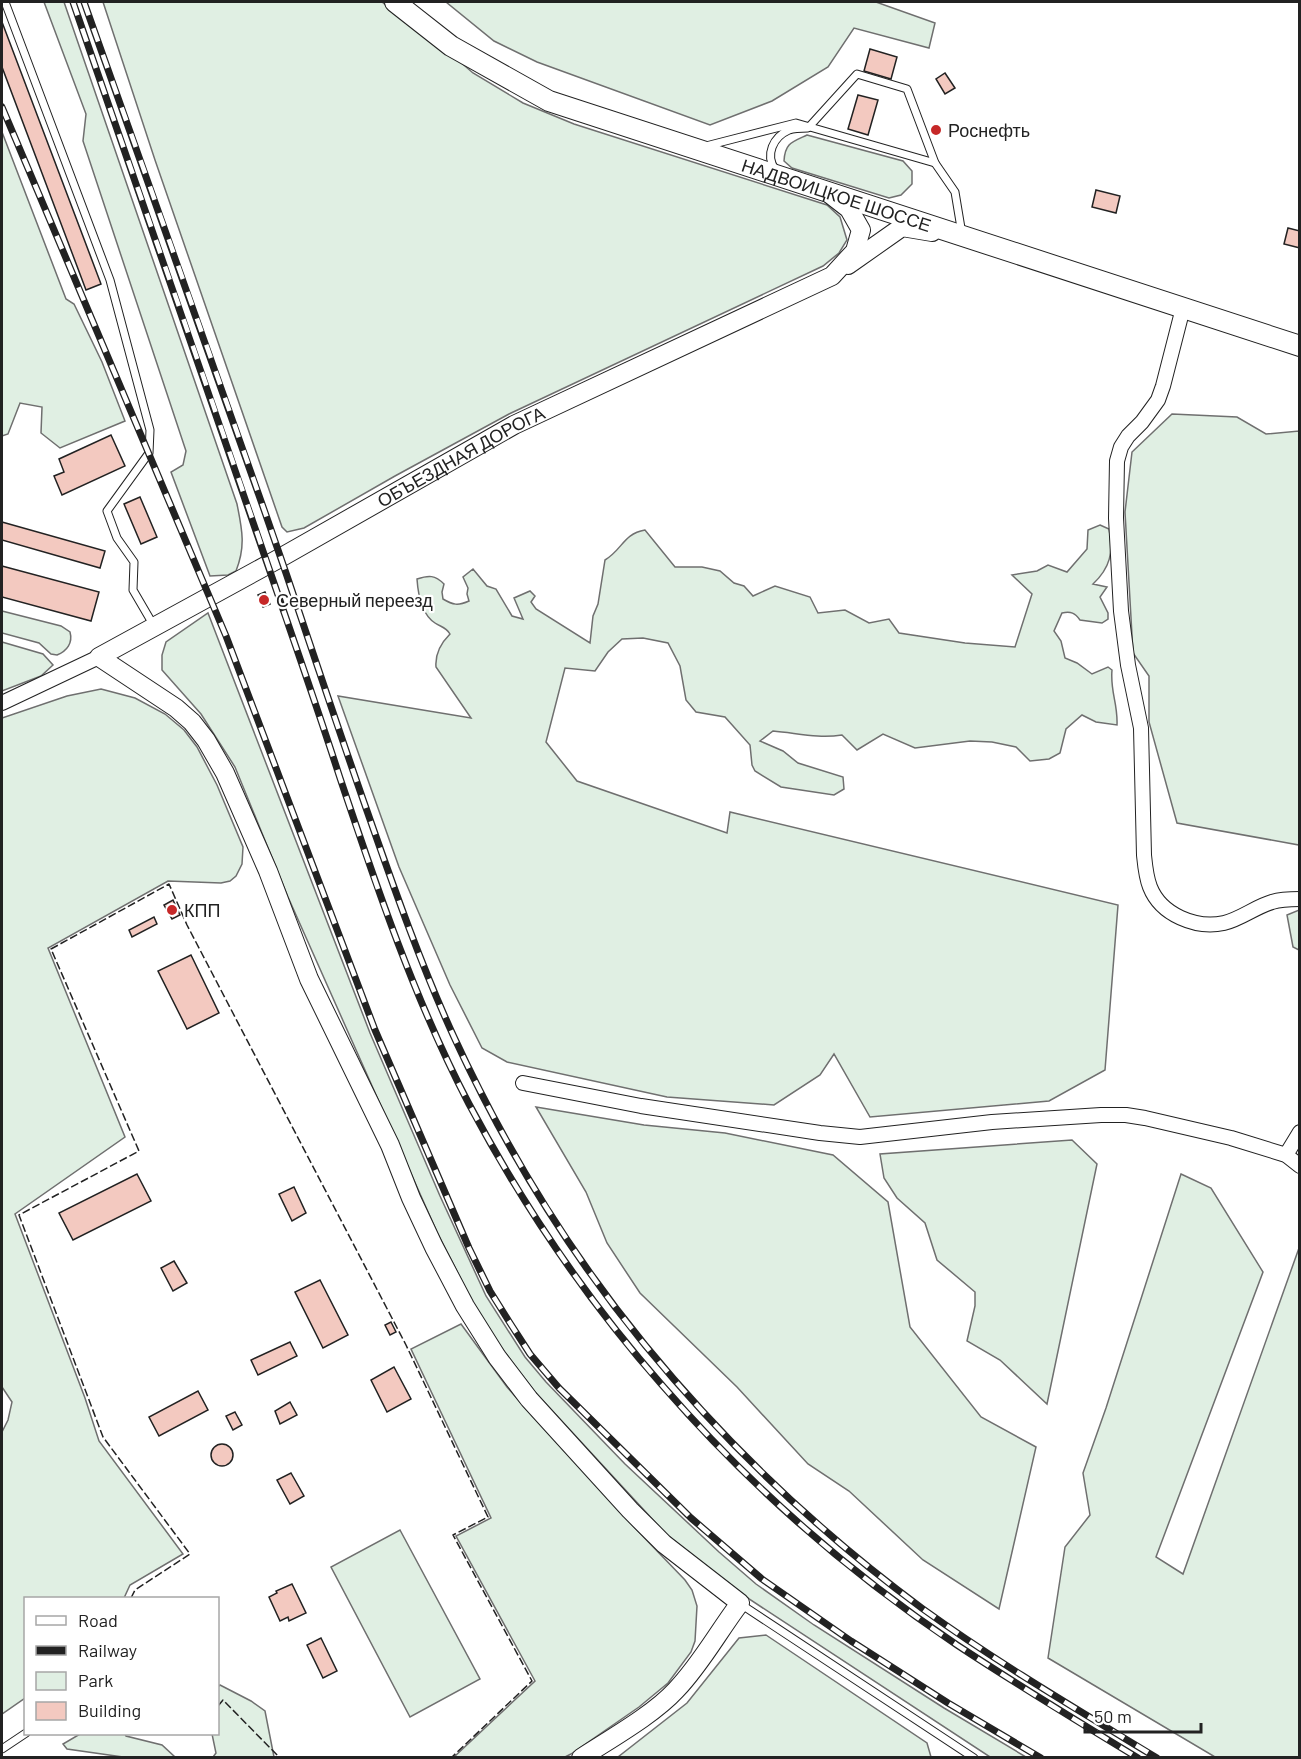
<svg xmlns="http://www.w3.org/2000/svg" width="1301" height="1759" font-family="Barlow,sans-serif">
<style>
.green{fill:#e0efe3;stroke:#6f6f6f;stroke-width:1.5}
.building{fill:#f3c9c0;stroke:#222;stroke-width:1.5}
.lines{fill:none;stroke-linecap:round;stroke-linejoin:round}
.service-casing{stroke:#222;stroke-width:9}
.minor-casing{stroke:#222;stroke-width:16}
.tertiary-casing{stroke:#222;stroke-width:20}
.secondary-casing{stroke:#222;stroke-width:22}
.service{stroke:#fff;stroke-width:7}
.minor{stroke:#fff;stroke-width:14}
.tertiary{stroke:#fff;stroke-width:18}
.secondary{stroke:#fff;stroke-width:20}
.rail-casing{stroke:#222;stroke-width:7}
.rail{stroke:#fff;stroke-width:4.5;stroke-dasharray:14;stroke-linecap:butt}
.fence{stroke:#222;stroke-width:1.5;stroke-dasharray:8 3;stroke-linecap:butt}
.poi-dot{fill:#c62828;stroke:#fff;stroke-width:2}
.labels{text-anchor:middle;dominant-baseline:central;stroke-width:4.5;stroke-linejoin:round;paint-order:stroke}
.poi-label{font-size:18px;fill:#222;stroke:#fff;text-anchor:start}
.street-label{font-size:18px;fill:#222;stroke:#fff}
</style>
<rect width="100%" height="100%" fill="#fff"/>
<g class="green">
<path d="M44,2h20l173,502c5,25 9,42 -1,67l-8,4 -18,1 -39,-104 12,-7 3,-14 -103,-310 3,-27z"/>
<polygon points="103,2 382,2 426,38 451,54 473,73 523,103 574,124 827,205 840,217 847,240 839,253 823,266 509,414 395,476 304,528 287,532 282,527 155,160"/>
<polygon points="446,2 876,2 935,23 929,48 854,28 828,67 772,101 710,125 537,62 494,41"/>
<polygon points="2,132 66,299 74,304 102,362 125,421 60,448 41,433 42,407 20,403 8,434 2,436"/>
<path d="M807,135l96,26 9,10v13l-11,11 -12,3 -97,-30 -8,-7c1,-18 8,-19 23,-26z"/>
<polygon points="1172,414 1237,417 1266,434 1299,431 1299,845 1177,823 1149,722 1149,676 1133,653 1125,512 1132,452"/>
<path d="M1100,525l9,4c5,23 1,39 -16,55l14,3 -7,10 8,16v6l-6,4 -22,-3c-5,-7 -9,-9 -18,-7l-8,18 7,10 4,17 12,5 15,11 16,-7 4,3c-2,22 6,33 5,55l-21,-3 -14,-7 -16,14 -6,24 -11,6 -19,2 -14,-14 -24,-5 -22,-1 -55,7 -32,-14 -26,16 -15,-15c-24,4 -45,-2 -69,-4l-13,10 23,10 15,12 45,14 1,12 -10,6 -53,-8 -26,-16 -3,-6 -2,-20 -25,-28 -29,-5 -10,-12 -6,-34 -12,-23 -25,-5 -21,1 -14,13 -13,19 -30,-3 -19,74 31,39 150,52 3,-21 388,93 -13,165 -56,31 -179,16 -36,-63 -14,21 -46,30 -107,-8 -160,-35 -25,-14 -32,-63 -51,-118 -61,-171 133,22 -35,-51c-1,-12 5,-24 14,-33 -4,-7 -9,-7 -15,-11 -14,-9 -17,-29 -18,-44 12,-4 18,-4 27,5l-2,8 1,7c10,6 15,7 26,2l-2,-7 1,-6 -5,-11 10,-8 14,17 9,3 16,27 11,3 -9,-21 16,-7 5,5 -4,6 5,7 54,34 3,-27 5,-12 7,-44c18,-11 18,-26 40,-30l30,37h27l18,4 14,12 10,3 9,10 22,-10 35,11 8,16 27,-3 24,13 20,-4 10,14 66,10 50,4 17,-53 -20,-19 25,-4 11,-6 19,7 20,-23 1,-19z"/>
<path d="M2,611l59,15 9,6c3,11 -3,19 -13,23l-6,-1 -12,-11 -37,-10z"/>
<polygon points="208,613 370,1033 440,1196 486,1296 525,1357 546,1382 625,1464 719,1552 756,1584 814,1625 944,1708 1026,1757 990,1757 740,1593 667,1535 535,1392 495,1339 473,1303 437,1232 288,897 235,767 201,714 162,670 162,655 166,642"/>
<polygon points="2,642 43,654 53,665 41,676 2,691"/>
<polygon points="101,689 135,698 165,714 184,730 197,747 217,785 243,847 242,864 236,876 230,881 221,883 168,881 48,948 125,1137 15,1214 85,1398 99,1441 183,1554 130,1585 124,1598 26,1598 25,1698 2,1714 2,1432 8,1420 12,1402 2,1387 2,718 67,696"/>
<polygon points="1299,910 1299,950 1293,947 1287,915"/>
<polygon points="536,1107 644,1125 725,1133 833,1155 888,1202 910,1327 981,1417 1036,1447 999,1609 923,1560 849,1491 808,1464 737,1387 640,1293 607,1243 586,1192"/>
<polygon points="1072,1140 1097,1164 1047,1404 1000,1360 967,1341 975,1306 975,1292 937,1260 925,1223 897,1198 884,1178 880,1154"/>
<polygon points="1181,1174 1211,1188 1263,1272 1156,1557 1183,1574 1299,1248 1299,1757 1215,1757 1048,1658 1065,1547 1090,1515 1083,1473 1106,1408"/>
<polygon points="461,1324 507,1387 527,1410 634,1527 685,1580 692,1590 697,1606 695,1641 691,1652 668,1683 639,1707 571,1754 565,1757 454,1757 535,1681 456,1536 491,1518 411,1349"/>
<polygon points="400,1530 480,1679 410,1717 331,1567"/>
<polygon points="766,1635 927,1743 931,1757 618,1757 687,1703 739,1638"/>
<polygon points="220,1685 251,1701 265,1711 274,1757 213,1757 216,1753 212,1734 218,1734 218,1687"/>
<polygon points="80,1734 125,1734 126,1736 162,1745 175,1757 123,1757 67,1749 63,1744"/>
</g>
<g class="building">
<polygon points="2,22 101,284 86,290 2,67"/>
<polygon points="870,49 897,57 891,79 864,71"/>
<polygon points="945,73 955,88 945,94 936,79"/>
<polygon points="858,95 878,100 868,135 848,129"/>
<polygon points="1096,190 1120,196 1116,213 1092,207"/>
<polygon points="1288,228 1300,231 1300,248 1284,244"/>
<polygon points="111,435 125,466 62,495 54,476 64,472 59,459"/>
<polygon points="140,497 157,537 141,544 124,504"/>
<polygon points="2,522 105,551 100,568 2,540"/>
<polygon points="2,566 99,592 91,621 2,597"/>
<polygon points="265,592 270,604 263,607 258,595"/>
<polygon points="173,900 180,915 172,919 164,905"/>
<polygon points="154,917 157,924 132,937 129,930"/>
<polygon points="191,955 219,1013 187,1029 158,971"/>
<polygon points="137,1174 151,1201 73,1240 59,1213"/>
<polygon points="294,1187 306,1213 292,1221 279,1194"/>
<polygon points="174,1261 187,1283 173,1291 161,1268"/>
<polygon points="320,1280 348,1335 323,1348 295,1292"/>
<polygon points="391,1322 396,1332 390,1335 385,1325"/>
<polygon points="290,1342 297,1356 258,1375 251,1360"/>
<polygon points="394,1367 411,1399 387,1412 371,1380"/>
<polygon points="198,1391 208,1410 159,1436 149,1417"/>
<polygon points="290,1402 297,1415 280,1424 275,1411"/>
<polygon points="235,1412 242,1425 233,1430 226,1416"/>
<circle cx="222" cy="1455" r="11"/>
<polygon points="291,1473 304,1496 290,1504 277,1480"/>
<polygon points="292,1584 306,1613 289,1621 288,1617 280,1621 269,1597 277,1593 276,1591"/>
<polygon points="321,1638 337,1671 323,1678 307,1645"/>
</g>
<g class="lines">
<g class="service-casing">
<g id="service">
<polyline points="5,2 110,280 150,430 149,453 107,511 117,538 134,562 133,590 154,626"/>
<polyline points="706,146 796,123 935,163"/>
<path d="M775,169c-10,-14 -2,-32 14,-39 5,-2 13,-2 19,-2l49,-54 50,15 28,74 20,29 7,42"/>
<polyline points="742,1605 974,1758"/>
<polyline points="2,1749 26,1733"/>
</g>
</g>
<g class="minor-casing">
<g id="minor">
<path d="M1183,308l-20,78 -5,14 -16,22 -14,14 -7,11 -4,14 -1,57 5,93 7,54 13,63 3,127c1,10 2,22 6,32 11,28 46,42 74,36 17,-4 31,-16 48,-21 9,-3 18,-3 28,-3"/>
<polyline points="2,703 99,657"/>
<polyline points="523,1083 641,1106 820,1133 860,1137 992,1122 1101,1115 1126,1115 1145,1118 1231,1138 1286,1155 1300,1166"/>
<polyline points="1286,1155 1300,1132"/>
</g>
</g>
<g class="tertiary-casing">
<g id="tertiary">
<polyline points="848,265 902,227 932,232"/>
<path id="s1" d="M581,1758c29,-19 72,-43 95,-68 25,-26 42,-58 64,-87l-76,-59 -34,-34 -101,-111 -32,-42 -32,-51 -31,-59 -23,-49 -21,-53 -81,-166 -41,-108 -43,-98 -19,-33 -14,-18 -16,-14 -77,-51 181,-99 234,-133 318,-149 23,-25 6,-21 -12,-21 -18,-14"/>
</g>
</g>
<g class="secondary-casing">
<g id="secondary">
<path id="s2" d="M395,2l56,44 98,55 751,245"/>
</g>
</g>
<use href="#service" class="service"/>
<use href="#minor" class="minor"/>
<use href="#tertiary" class="tertiary"/>
<use href="#secondary" class="secondary"/>
<g class="rail-casing">
<g id="rail">
<path d="M73,2c67,194 136,388 202,584 22,64 44,127 65,192 37,110 75,223 129,326 53,100 118,196 193,281 86,99 186,187 295,260 59,39 120,76 181,113"/>
<path d="M84,2c68,191 137,382 203,574 26,77 52,155 79,232 27,77 54,155 88,229 50,109 115,215 191,308 81,99 175,188 278,264 75,54 155,101 234,149"/>
<polyline points="2,107 226,636 375,1030 469,1248 490,1291 510,1323 530,1354 559,1388 691,1518 762,1579 851,1641 948,1703 1041,1758"/>
</g>
</g>
<use href="#rail" class="rail"/>
<g class="fence">
<polyline points="131,1598 135,1590 190,1554 103,1437 19,1215 139,1151 51,949 169,884 187,925 406,1345 488,1517 453,1535 532,1681 451,1758"/>
<polyline points="218,1706 223,1700 280,1758"/>
</g>
</g>
<g class="poi-dot">
<circle cx="936" cy="130" r="6"/>
<circle cx="264" cy="600" r="6"/>
<circle cx="172" cy="910" r="6"/>
</g>
<g class="labels">
<g class="poi-label">
<text x="948" y="130">Роснефть</text>
<text x="276" y="600">Северный переезд</text>
<text x="184" y="910">КПП</text>
</g>
<g class="street-label">
<text stroke="none"><textPath href="#s2" startOffset="486">НАДВОИЦКОЕ ШОССЕ</textPath></text>
<text stroke="none"><textPath href="#s1" startOffset="1806">ОБЪЕЗДНАЯ ДОРОГА</textPath></text>
</g>
</g>
<rect width="1301" height="1759" fill="none" stroke="#222222" stroke-width="6"/>
<rect x="24" y="1597" width="195" height="138" fill="#ffffff" stroke="#a7a7a7" stroke-width="1.5"/>
<rect x="36" y="1616" width="30" height="9" fill="#ffffff" stroke="#a7a7a7" stroke-width="1.5"/>
<text x="78" y="1627" font-size="18" fill="#222222">Road</text>
<rect x="36" y="1646" width="30" height="9" fill="#222222" stroke="#a7a7a7" stroke-width="1.5"/>
<text x="78" y="1657" font-size="18" fill="#222222">Railway</text>
<rect x="36" y="1672" width="30" height="18" fill="#e0efe3" stroke="#a7a7a7" stroke-width="1.5"/>
<text x="78" y="1687" font-size="18" fill="#222222">Park</text>
<rect x="36" y="1702" width="30" height="18" fill="#f3c9c0" stroke="#a7a7a7" stroke-width="1.5"/>
<text x="78" y="1717" font-size="18" fill="#222222">Building</text>
<path d="M1085 1723v9h116v-9" fill="none" stroke="#222222" stroke-width="3"/>
<text x="1094" y="1723" font-size="18" fill="#222222" stroke="#ffffff" stroke-width="4.5" paint-order="stroke">50 m</text>
</svg>
